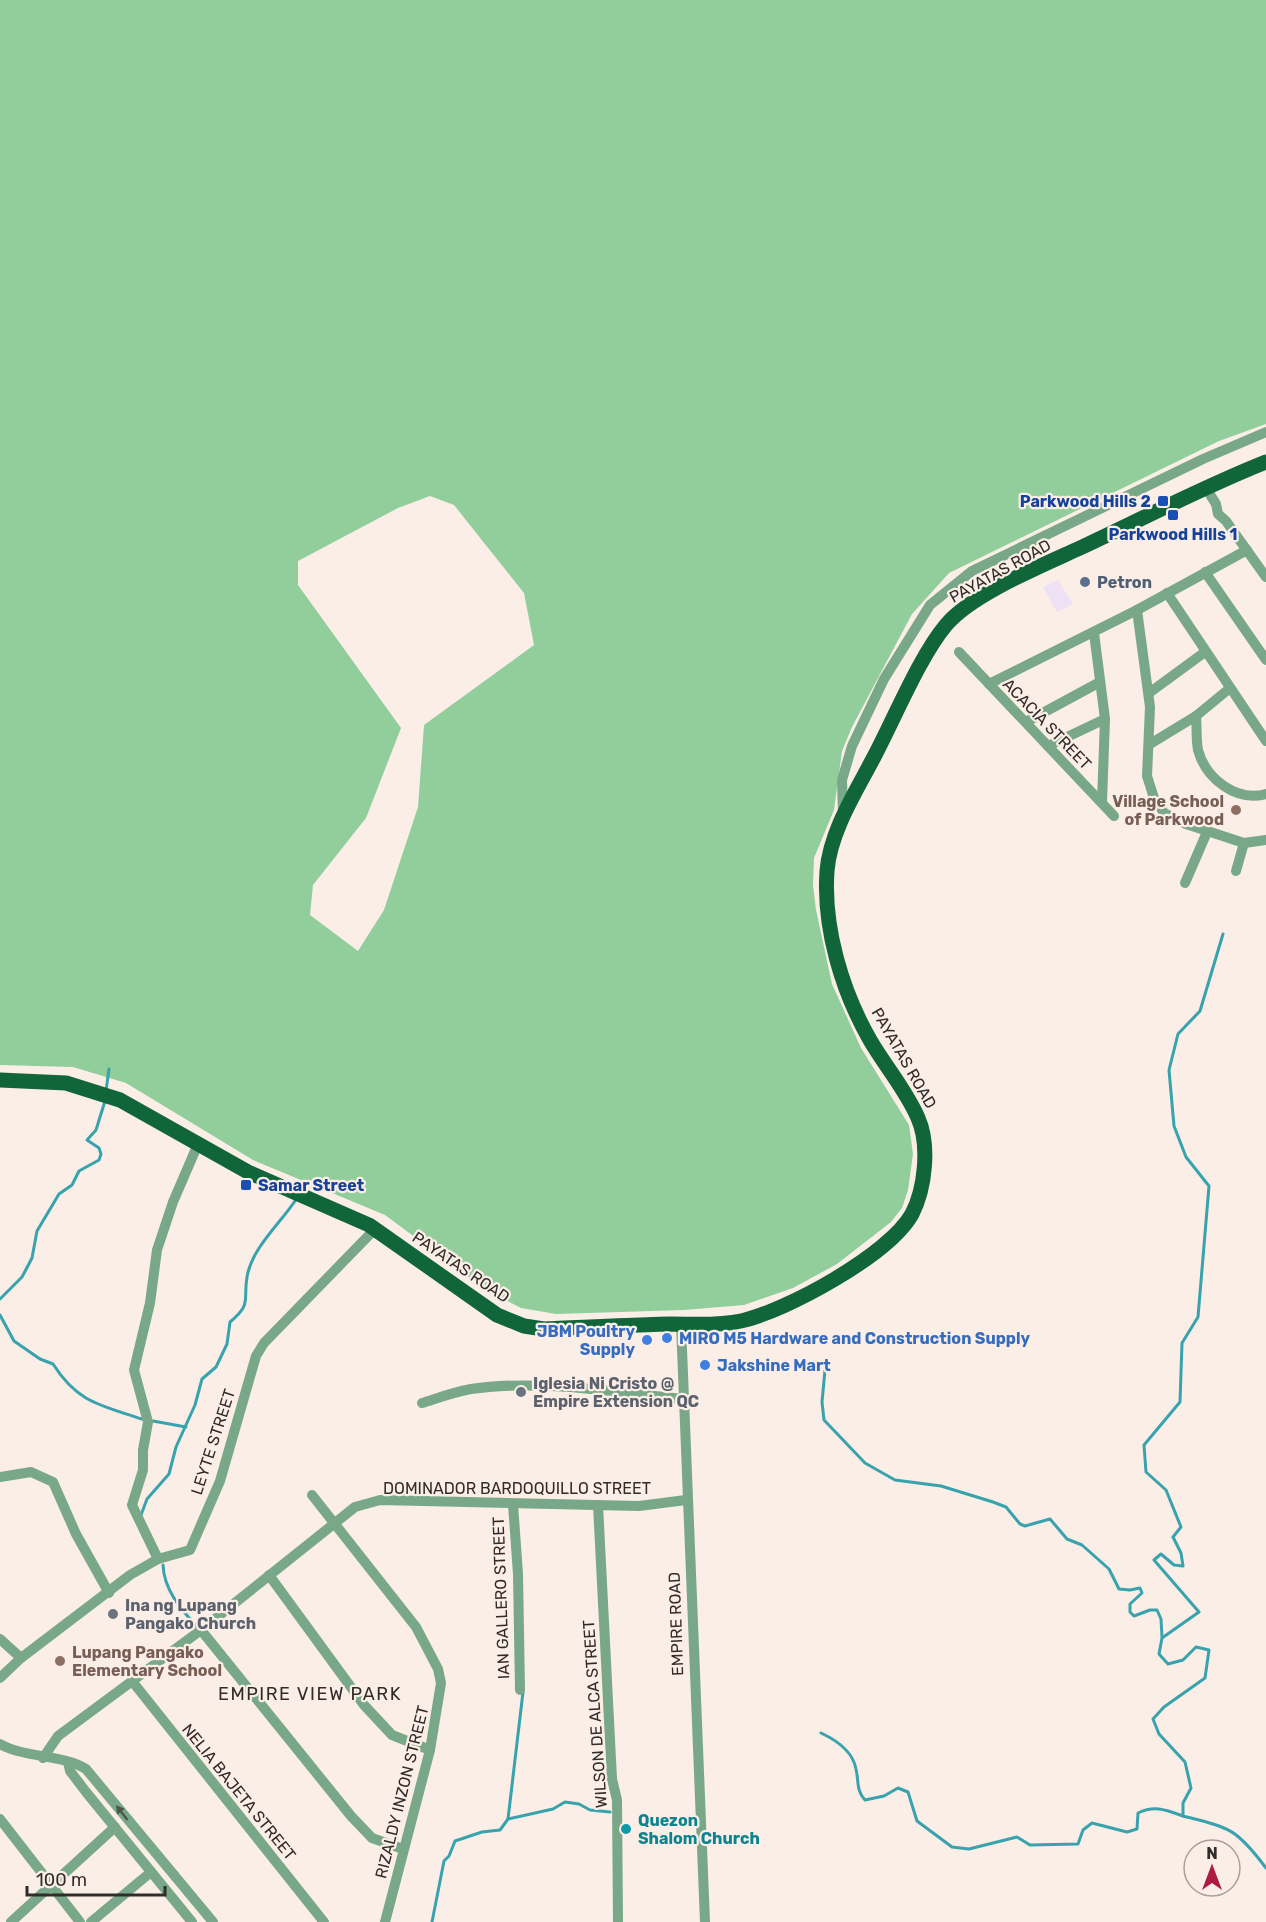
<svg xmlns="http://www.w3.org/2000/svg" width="1266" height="1922" font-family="Rubik,sans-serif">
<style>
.industrial{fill:#eee1f5}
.forest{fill:#91ce9b;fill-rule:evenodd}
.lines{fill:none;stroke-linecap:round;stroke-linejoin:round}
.stream{stroke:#38a2ad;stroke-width:3}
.minor{stroke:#78a887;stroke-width:10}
.primary{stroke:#106539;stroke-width:15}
.oneway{fill:#4a574b}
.transit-dot{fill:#1a4fb4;stroke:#faeee7;stroke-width:2}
.service-dot{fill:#5c6f8a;stroke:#faeee7;stroke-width:2}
.education-dot{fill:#8d6e63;stroke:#faeee7;stroke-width:2}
.shop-dot{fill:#3f7fe0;stroke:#faeee7;stroke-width:2}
.worship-dot{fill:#6b7280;stroke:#faeee7;stroke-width:2}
.culture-dot{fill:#0f9aa8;stroke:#faeee7;stroke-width:2}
.labels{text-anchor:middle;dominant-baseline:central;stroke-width:4.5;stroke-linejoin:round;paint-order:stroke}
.transit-label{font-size:16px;font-weight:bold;fill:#164399;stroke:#faeee7;text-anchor:end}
.street-label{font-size:16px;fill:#312c2a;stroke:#faeee7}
.service-label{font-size:16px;font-weight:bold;fill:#4e5e75;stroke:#faeee7;text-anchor:start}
.education-label{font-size:16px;font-weight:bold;fill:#785e54;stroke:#faeee7;text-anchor:end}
.shop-label{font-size:16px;font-weight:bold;fill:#366cbe;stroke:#faeee7;text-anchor:start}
.worship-label{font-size:16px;font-weight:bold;fill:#5b616d;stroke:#faeee7;text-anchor:start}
.culture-label{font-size:16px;font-weight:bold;fill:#0d838f;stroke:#faeee7;text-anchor:start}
.neighbourhood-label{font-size:18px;letter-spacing:1.5px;fill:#312c2a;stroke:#faeee7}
</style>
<rect width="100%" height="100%" fill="#faeee7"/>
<polygon class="industrial" points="1058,580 1073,604 1057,612 1043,587"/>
<path class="forest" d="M0,0h1266v424l-47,17 -270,132 -37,41 -60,113 -10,24 -8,59 -20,48 -1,27 3,25 16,74 29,64 48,77 4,29 -5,36 -6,18 -11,14 -54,42 -44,24 -49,17 -60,5 -128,4 -35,-6 -35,-18 -101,-75 -132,-55 -127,-77 -53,-16 -73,-2zM430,496l24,9 70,88 10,52 -110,80 -6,82 -34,103 -26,41 -48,-36 3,-30 53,-67 35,-90 -103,-143v-24l100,-53z"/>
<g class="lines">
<g class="stream">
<path d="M1223,934l-23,77 -22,23 -9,36 5,56 12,31 23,29 -11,131 -16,26 -2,59 -36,43 2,27 20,18 15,37 -8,10 8,16 2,13 -9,-1 -13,-11 -7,6 45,52 -37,26 -3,16 9,10 15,-4 13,-13 13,3 -4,28 -41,29 -11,12 6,15 26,28 6,26 -8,15v13c47,12 53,12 83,52"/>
<polyline points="106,1091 109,1069"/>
<polyline points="0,1299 22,1277 32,1258 37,1231 59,1194 72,1185 79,1171 99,1160 101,1154 99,1148 87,1140 96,1130 105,1101"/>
<path d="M0,1315l14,26 26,18 13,5c25,39 47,41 89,55"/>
<polyline points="825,1370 822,1402 824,1420 865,1463 895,1480 941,1486 993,1502 1006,1507 1020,1524 1025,1526 1050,1519 1067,1539 1082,1545 1109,1569 1119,1589 1130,1590 1140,1588 1142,1593 1130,1604 1130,1612 1134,1616 1150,1610 1157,1610 1161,1619 1162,1637"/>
<polyline points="153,1421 186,1427"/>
<path d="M141,1515l6,-16 22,-25 7,-27 19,-42 7,-26 14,-12 11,-23 3,-22c22,-18 13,-21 17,-45 5,-30 35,-55 50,-79"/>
<path d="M163,1565c1,26 19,45 35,63"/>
<path d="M821,1733c15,7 32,19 35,36 3,13 0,21 9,31l19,-4 14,-8 10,4 9,29 35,26 17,2 48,-12 13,8 48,-1 5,-14 9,-7 35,9 10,-3 1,-16c17,-8 28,-3 45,3"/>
<polyline points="508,1819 523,1692"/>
<polyline points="432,1922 444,1861 449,1856 455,1841 482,1832 500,1830 508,1819 553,1809 565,1802 579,1804 590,1810 610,1812"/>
</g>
<g class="minor">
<polyline points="1206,488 1216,504 1218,514 1226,521 1266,577"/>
<polyline points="1205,572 1266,660"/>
<polyline points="1167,593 1266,741"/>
<polyline points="1137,610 1150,707 1147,776 1154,798 1164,813 1186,824 1244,843"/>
<polyline points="1094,633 1105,719 1102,802"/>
<polyline points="959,652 1114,816"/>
<polyline points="989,684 1137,610 1247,550"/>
<polyline points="1149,693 1205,652"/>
<path d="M1196,716c1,11 0,24 2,34 8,29 38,52 68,44"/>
<polyline points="1026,722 1100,682"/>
<polyline points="1150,744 1196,716 1230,688"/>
<polyline points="1048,746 1105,719"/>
<polyline points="843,813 842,780 852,746 884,679 930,605 972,571 1203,459 1266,432"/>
<polyline points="1236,871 1244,843 1266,840"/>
<polyline points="1185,883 1207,832"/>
<polyline points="681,1324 705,1922"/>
<path d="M422,1403c16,-5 32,-11 49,-14 67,-10 144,3 212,10"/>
<polyline points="0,1477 31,1472 53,1482 76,1534 109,1593"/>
<polyline points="312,1495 416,1627 438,1669 441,1683 430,1750 385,1922"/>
<polyline points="513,1504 518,1574 520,1690"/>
<polyline points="598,1505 612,1779 617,1800 618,1922"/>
<polyline points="158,1559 132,1505 143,1470 143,1450 148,1422 134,1370 150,1303 157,1250 173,1202 198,1144"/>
<polyline points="269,1575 364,1705 392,1735 430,1750"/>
<polyline points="201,1630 351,1816 372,1838 403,1849"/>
<polyline points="0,1639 21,1658"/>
<polyline points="0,1678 21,1658 130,1575 158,1559 190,1550 220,1481 256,1356 264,1343 375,1229"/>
<polyline points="132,1681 324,1922"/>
<path d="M0,1744c25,14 65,11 86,25l127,153"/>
<polyline points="43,1758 58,1736 201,1630 355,1507 380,1500 639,1506 686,1500"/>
<polyline points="68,1762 70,1771 86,1792 192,1922"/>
<polyline points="0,1819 80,1922"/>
<polyline points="11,1922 115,1827"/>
<polyline points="91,1922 151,1872"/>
</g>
<path class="primary" d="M0,1080l66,3 54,17 128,72 121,53 128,90 27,11 20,3c42,-2 84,-4 127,-5 23,0 47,2 70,-3 45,-10 148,-66 171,-107 13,-25 18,-69 6,-96 -12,-28 -33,-52 -48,-78 -28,-49 -47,-112 -43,-169 3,-40 30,-81 48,-116 20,-38 45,-99 71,-130 26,-31 97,-60 134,-77 62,-29 123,-61 186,-86"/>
</g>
<defs><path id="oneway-solid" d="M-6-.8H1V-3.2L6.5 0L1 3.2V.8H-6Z" transform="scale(1.5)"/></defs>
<use class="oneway" href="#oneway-solid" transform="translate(122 1813) rotate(-128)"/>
<g class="transit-dot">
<rect x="1157" y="495" width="12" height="12" rx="3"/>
<rect x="1167" y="509" width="12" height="12" rx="3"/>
<rect x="240" y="1179" width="12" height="12" rx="3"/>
</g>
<circle class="service-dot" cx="1085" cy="582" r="6"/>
<g class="education-dot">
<circle cx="1236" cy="810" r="6"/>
<circle cx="60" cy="1661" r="6"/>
</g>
<g class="shop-dot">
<circle cx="667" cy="1338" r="6"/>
<circle cx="647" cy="1340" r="6"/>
<circle cx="705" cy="1365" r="6"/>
</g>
<g class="worship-dot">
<circle cx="521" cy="1392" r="6"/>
<circle cx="113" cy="1614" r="6"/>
</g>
<circle class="culture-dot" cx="626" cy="1829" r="6"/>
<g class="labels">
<g class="transit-label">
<text x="1151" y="501">Parkwood Hills 2</text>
<text x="1173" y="534" text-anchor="middle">Parkwood Hills 1</text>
<text x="258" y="1185" text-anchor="start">Samar Street</text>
</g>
<g class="street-label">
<text transform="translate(1000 571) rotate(-29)">PAYATAS ROAD</text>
<text transform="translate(1047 724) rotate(46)">ACACIA STREET</text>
<text transform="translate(904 1058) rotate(60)">PAYATAS ROAD</text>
<text transform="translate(461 1267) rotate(34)">PAYATAS ROAD</text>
<text transform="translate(213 1442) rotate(-72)">LEYTE STREET</text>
<text x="517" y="1488">DOMINADOR BARDOQUILLO STREET</text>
<text transform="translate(501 1598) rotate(-92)">IAN GALLERO STREET</text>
<text transform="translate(676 1624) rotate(-92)">EMPIRE ROAD</text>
<text transform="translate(595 1714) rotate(-94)">WILSON DE ALCA STREET</text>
<text transform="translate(239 1792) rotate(51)">NELIA BAJETA STREET</text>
<text transform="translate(402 1792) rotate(-76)">RIZALDY INZON STREET</text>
</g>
<g class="service-label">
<text x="1097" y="582">Petron</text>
</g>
<g class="education-label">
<text x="1224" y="801">Village School<tspan x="1224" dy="18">of Parkwood</tspan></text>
<text x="72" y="1652" text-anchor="start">Lupang Pangako<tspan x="72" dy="18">Elementary School</tspan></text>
</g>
<g class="shop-label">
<text x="635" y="1331" text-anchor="end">JBM Poultry<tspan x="635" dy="18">Supply</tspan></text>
<text x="679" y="1338">MIRO M5 Hardware and Construction Supply</text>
<text x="717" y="1365">Jakshine Mart</text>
</g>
<g class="worship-label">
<text x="533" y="1383">Iglesia Ni Cristo @<tspan x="533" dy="18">Empire Extension QC</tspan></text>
<text x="125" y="1605">Ina ng Lupang<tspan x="125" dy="18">Pangako Church</tspan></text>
</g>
<g class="culture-label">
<text x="638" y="1820">Quezon<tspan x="638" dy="18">Shalom Church</tspan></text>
</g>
<g class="neighbourhood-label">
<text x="310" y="1694">EMPIRE VIEW PARK</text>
</g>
</g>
<g transform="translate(1212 1868)"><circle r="28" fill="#faeee7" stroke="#aaa09b" stroke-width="1.5"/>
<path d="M0-4.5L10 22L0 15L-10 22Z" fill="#ae1b42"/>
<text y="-9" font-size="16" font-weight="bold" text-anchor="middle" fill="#312c2a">N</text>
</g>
<path d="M27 1886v9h138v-9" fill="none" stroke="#312c2a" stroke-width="3"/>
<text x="36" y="1886" font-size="18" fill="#312c2a" stroke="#faeee7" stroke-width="4.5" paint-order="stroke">100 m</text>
</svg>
